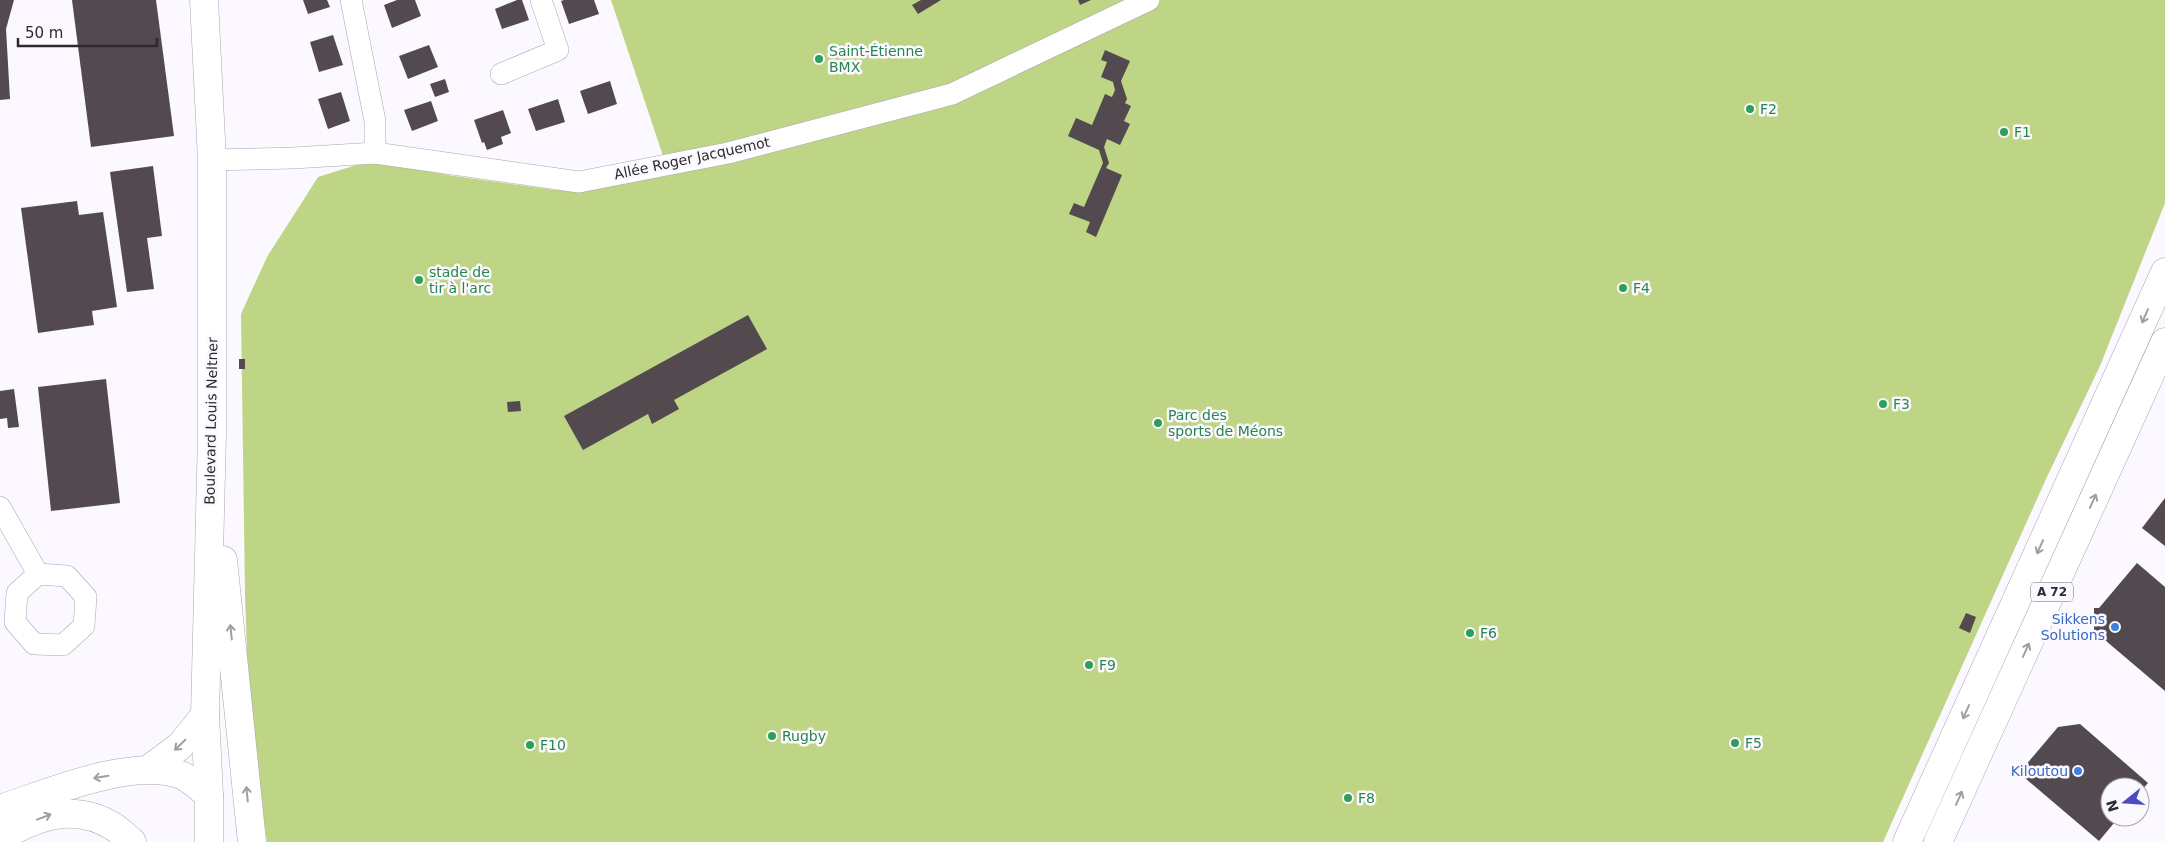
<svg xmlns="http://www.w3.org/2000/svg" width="2165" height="842" font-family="'DejaVu Sans',sans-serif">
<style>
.green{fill:#bdd584}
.building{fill:#524a4e}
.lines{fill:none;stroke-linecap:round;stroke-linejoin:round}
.street-casing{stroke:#aaa6ae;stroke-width:22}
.secondary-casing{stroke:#aaa6ae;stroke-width:29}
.highway-casing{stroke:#aaa6ae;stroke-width:29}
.street{stroke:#fff;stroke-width:21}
.secondary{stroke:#fff;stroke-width:28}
.highway{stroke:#fff;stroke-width:28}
.oneway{stroke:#a09fa0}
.leisure-dot{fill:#2e9e5b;stroke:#fcf8ff;stroke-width:2}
.shop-dot{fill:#3f7fe0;stroke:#fcf8ff;stroke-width:2}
.labels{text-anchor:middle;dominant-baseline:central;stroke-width:5;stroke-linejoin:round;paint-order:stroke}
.shield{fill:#fcf8ff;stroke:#6a686c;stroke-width:1}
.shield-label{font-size:12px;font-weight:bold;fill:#2c2a2d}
.leisure-label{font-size:14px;fill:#27864d;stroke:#fcf8ff;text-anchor:start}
.street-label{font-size:14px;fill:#2c2a2d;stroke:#fcf8ff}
.shop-label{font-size:14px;fill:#366cbe;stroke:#fcf8ff;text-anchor:end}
</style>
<rect width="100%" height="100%" fill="#fcf8ff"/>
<polygon class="green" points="611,0 2165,0 2165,203 2100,366 2046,479 1883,842 267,842 249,714 245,593 241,314 267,257 318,177 369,161 454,176 555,190 668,171"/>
<g class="building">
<polygon points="0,0 14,0 6,29 10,99 0,100"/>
<polygon points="72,0 156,0 174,136 91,147"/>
<polygon points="303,0 327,0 330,7 308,14"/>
<polygon points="397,0 415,0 421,16 392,28 384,5"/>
<polygon points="517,0 522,0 529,20 502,29 495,9"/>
<polygon points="564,0 594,0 599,14 569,24 561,1"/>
<polygon points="921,0 941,0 918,14 912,5"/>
<polygon points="1078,0 1091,0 1080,5"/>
<polygon points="333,35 343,65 319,72 310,42"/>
<polygon points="429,45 438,67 408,79 399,56"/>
<polygon points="1105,50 1130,61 1121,81 1127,99 1125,103 1131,106 1124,121 1130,124 1120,145 1107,139 1104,147 1109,163 1106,168 1122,175 1096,237 1086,232 1090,222 1069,214 1074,203 1084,207 1103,163 1099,150 1068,136 1076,118 1092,125 1105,94 1112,97 1115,90 1113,82 1101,77 1107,62 1101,60"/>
<polygon points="445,79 449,92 435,97 430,84"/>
<polygon points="610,81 617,104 588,114 580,91"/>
<polygon points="341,92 350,121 328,129 318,99"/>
<polygon points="558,99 565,122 536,131 528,109"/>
<polygon points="431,101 438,121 412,131 404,110"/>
<polygon points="503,110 511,133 501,137 503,144 487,150 484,142 482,143 474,120"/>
<polygon points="153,166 162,236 147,238 154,289 127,292 110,172"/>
<polygon points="77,201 79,215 103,212 117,307 92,311 94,325 38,333 21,208"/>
<polygon points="748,315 767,349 674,400 679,409 652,424 648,414 583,450 564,416"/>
<rect x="239" y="359" width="6" height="10"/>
<polygon points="106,379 120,503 51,511 38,387"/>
<polygon points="14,389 19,427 8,428 7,418 0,419 0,391"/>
<polygon points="520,401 521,411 508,412 507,402"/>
<polygon points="2165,498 2165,546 2142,528"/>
<polygon points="2137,563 2165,587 2165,691 2099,635 2094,635 2094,608 2099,608"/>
<polygon points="1966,613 1976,617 1970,633 1959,628"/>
<polygon points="2080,724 2148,783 2140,792 2140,787 2110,787 2110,817 2119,817 2099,841 2019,773 2058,727"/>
</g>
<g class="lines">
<g class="street-casing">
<g id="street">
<polyline points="351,0 375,121 375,153"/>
<polyline points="501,74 558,50 541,0"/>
<polyline points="212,160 293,158 375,153 579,182 728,153 952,94 1149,0"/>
<polyline points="0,507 38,574"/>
<polygon points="38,574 67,576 86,597 84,626 63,645 34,644 15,622 17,593"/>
</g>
</g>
<g class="secondary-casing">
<g id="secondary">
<polyline points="204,0 212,160 212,434 205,715 209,795 209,842"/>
<polyline points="223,560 252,842"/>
<polyline points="149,769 180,746 205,715"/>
<path d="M0,809c48,-16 133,-52 181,-34 10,4 20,14 28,20"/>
<path d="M0,838c36,-22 75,-36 114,-11 6,4 12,10 18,15"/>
</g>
</g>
<g class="highway-casing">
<g id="highway">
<polyline points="1907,842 2165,272"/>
<polyline points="1938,842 2165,342"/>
</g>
</g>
<use href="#street" class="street"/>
<use href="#secondary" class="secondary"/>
<use href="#highway" class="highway"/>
</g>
<defs><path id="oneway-shaft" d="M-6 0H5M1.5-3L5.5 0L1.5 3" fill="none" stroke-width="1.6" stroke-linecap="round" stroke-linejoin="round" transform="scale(1.25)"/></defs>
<g class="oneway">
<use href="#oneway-shaft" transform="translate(2145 316) rotate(114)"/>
<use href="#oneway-shaft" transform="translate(2093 501) rotate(-66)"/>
<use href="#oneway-shaft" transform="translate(2040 547) rotate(114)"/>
<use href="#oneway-shaft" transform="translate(231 632) rotate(-96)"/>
<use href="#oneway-shaft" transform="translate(2026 650) rotate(-66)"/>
<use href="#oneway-shaft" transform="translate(1966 712) rotate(114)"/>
<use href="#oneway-shaft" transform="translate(180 745) rotate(136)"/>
<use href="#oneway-shaft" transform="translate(101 777) rotate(170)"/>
<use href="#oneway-shaft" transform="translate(247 794) rotate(-96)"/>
<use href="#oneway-shaft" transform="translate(1959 798) rotate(-66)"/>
<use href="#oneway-shaft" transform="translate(44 817) rotate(-21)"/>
</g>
<g class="leisure-dot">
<circle cx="819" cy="59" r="5"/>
<circle cx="1750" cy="109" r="5"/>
<circle cx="2004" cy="132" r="5"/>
<circle cx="419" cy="280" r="5"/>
<circle cx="1623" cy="288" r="5"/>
<circle cx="1883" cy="404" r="5"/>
<circle cx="1158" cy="423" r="5"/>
<circle cx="1470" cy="633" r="5"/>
<circle cx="1089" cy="665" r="5"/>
<circle cx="772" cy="736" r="5"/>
<circle cx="1735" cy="743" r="5"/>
<circle cx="530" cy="745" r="5"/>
<circle cx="1348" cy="798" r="5"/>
</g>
<g class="shop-dot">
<circle cx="2115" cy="627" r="5"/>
<circle cx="2078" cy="771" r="5"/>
</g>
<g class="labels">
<rect class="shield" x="2031" y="582.5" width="42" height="19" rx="4"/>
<g class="shield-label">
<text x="2052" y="592">A 72</text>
</g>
<g class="leisure-label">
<text x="829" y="51">Saint-Étienne<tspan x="829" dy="16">BMX</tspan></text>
<text x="1760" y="109">F2</text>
<text x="2014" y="132">F1</text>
<text x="429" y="272">stade de<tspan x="429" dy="16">tir à l'arc</tspan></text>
<text x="1633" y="288">F4</text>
<text x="1893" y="404">F3</text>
<text x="1168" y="415">Parc des<tspan x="1168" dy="16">sports de Méons</tspan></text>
<text x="1480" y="633">F6</text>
<text x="1099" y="665">F9</text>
<text x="782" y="736">Rugby</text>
<text x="1745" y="743">F5</text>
<text x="540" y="745">F10</text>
<text x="1358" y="798">F8</text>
</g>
<g class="street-label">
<text transform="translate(692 158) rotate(-12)">Allée Roger Jacquemot</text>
<text transform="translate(211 421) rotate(-89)">Boulevard Louis Neltner</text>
</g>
<g class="shop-label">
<text x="2105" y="619">Sikkens<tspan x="2105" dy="16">Solutions</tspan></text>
<text x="2068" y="771">Kiloutou</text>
</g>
</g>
<g transform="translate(2125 802) rotate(253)"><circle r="24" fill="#fcf8ff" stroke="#a9a6ab"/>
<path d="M0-4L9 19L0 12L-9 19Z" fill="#4e4bc2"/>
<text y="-8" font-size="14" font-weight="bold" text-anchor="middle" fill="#2c2a2d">N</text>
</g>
<path d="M18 38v8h139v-8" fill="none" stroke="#2c2a2d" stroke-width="2.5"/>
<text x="25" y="38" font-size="15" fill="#2c2a2d" stroke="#fcf8ff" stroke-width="4" paint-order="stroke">50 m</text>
</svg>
